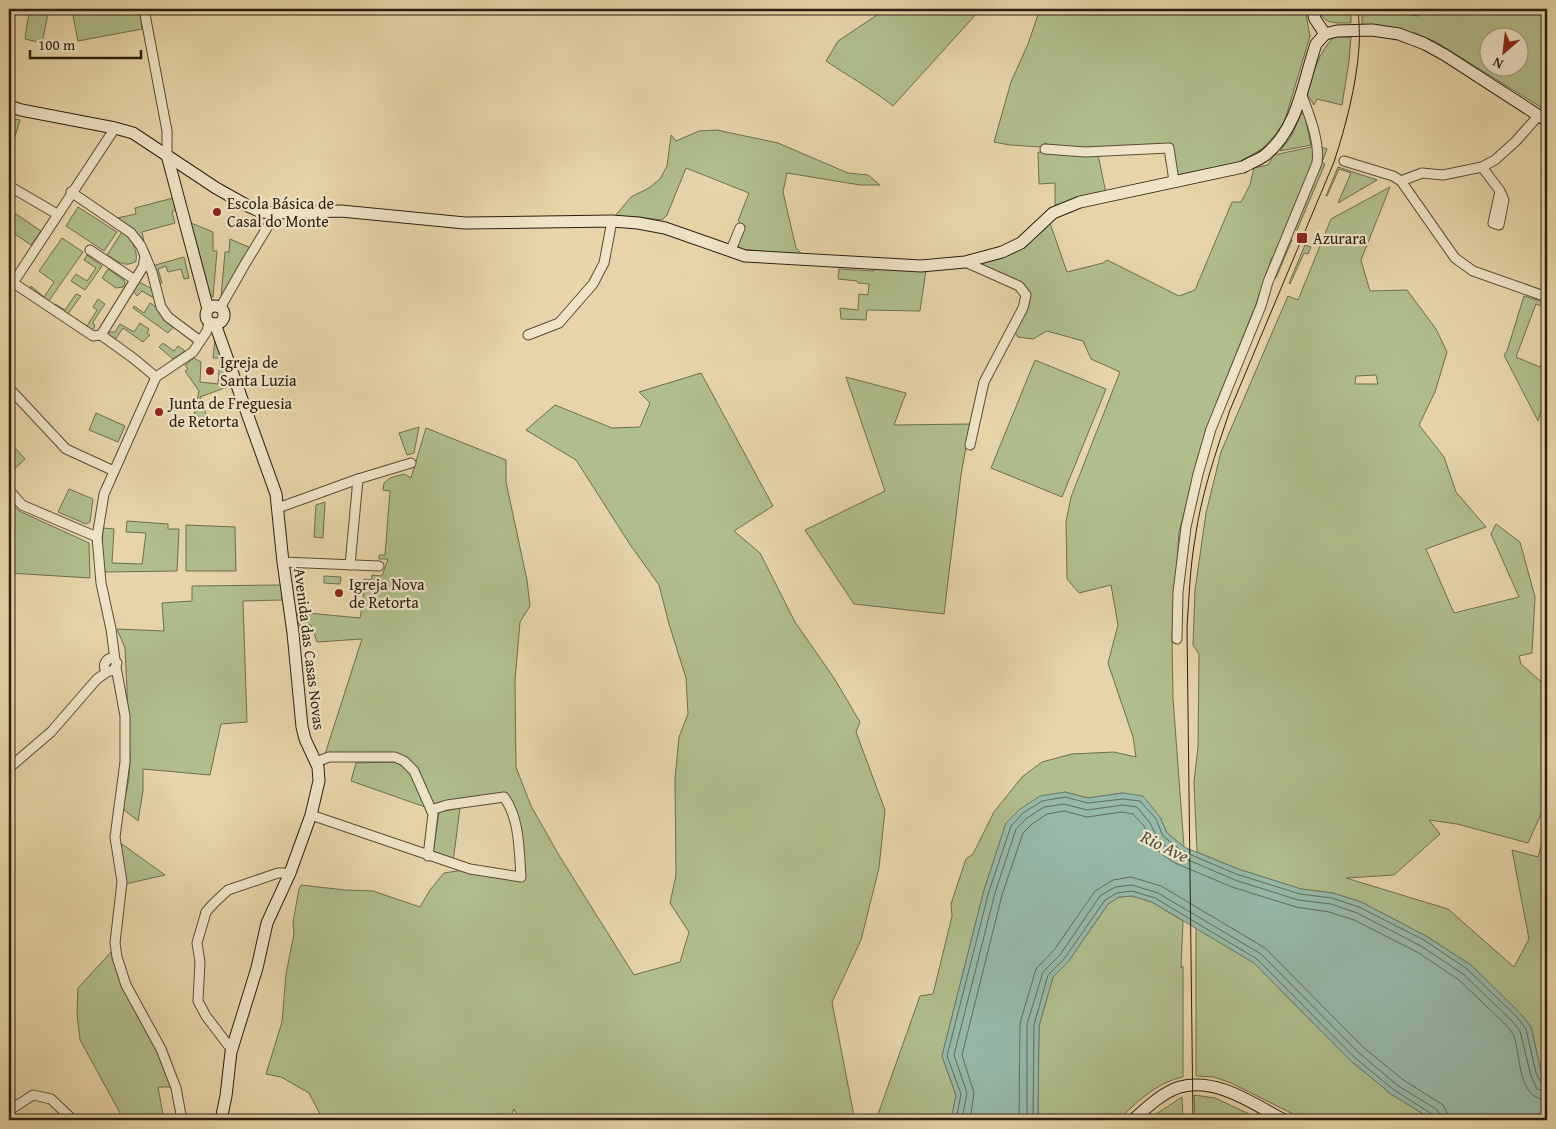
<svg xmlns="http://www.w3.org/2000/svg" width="1556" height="1129" font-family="'Gentium Book Plus',serif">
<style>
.green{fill:#b0be8c;stroke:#6e6e4e;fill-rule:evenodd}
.water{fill:#97b9a9;stroke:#6c7b6c}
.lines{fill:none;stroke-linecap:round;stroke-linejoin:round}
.shore{stroke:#616c5c;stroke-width:1}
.street-casing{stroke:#5a4c36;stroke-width:11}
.secondary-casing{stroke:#2b1f10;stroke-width:13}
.street{stroke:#efe4c7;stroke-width:9}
.secondary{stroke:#efe4c7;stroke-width:11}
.tram{stroke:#2b1f10;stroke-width:1}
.poi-dot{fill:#8f2418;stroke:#efe4c7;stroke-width:2}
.labels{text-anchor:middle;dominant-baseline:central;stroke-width:4.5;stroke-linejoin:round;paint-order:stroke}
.poi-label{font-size:16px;fill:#2b1f10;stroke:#efe4c7;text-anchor:start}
.street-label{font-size:16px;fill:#2b1f10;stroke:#efe4c7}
.water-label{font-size:18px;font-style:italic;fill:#4b4d3e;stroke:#efe4c7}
</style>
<rect width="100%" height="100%" fill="#e7d5a9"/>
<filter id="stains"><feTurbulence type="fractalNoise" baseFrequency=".004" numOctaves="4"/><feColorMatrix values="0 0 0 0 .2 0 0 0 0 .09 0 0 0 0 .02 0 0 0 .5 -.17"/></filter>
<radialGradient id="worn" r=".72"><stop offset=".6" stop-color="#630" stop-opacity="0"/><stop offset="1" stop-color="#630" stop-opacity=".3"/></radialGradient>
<g class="green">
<polygon points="46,9 139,9 142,29 78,41 72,11 48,14 42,43 25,39 28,18 31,12"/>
<path d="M886,9h112l-2,5 -17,-3 -86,95c-21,-17 -45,-30 -67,-45l12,-20z"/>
<polygon points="1040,9 1305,9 1310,36 1285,120 1276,134 1262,149 1239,162 1177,175 1172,146 1085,150 1050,147 1046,143 1041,147 1010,145 994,142 1011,82 1028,44"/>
<path d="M1319,9h32v14c-13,0 -29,2 -32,-14z"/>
<path d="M1362,9h10v1l47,6 -1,-7h129v102l-111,-69 -21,-9 -25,-6 -28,-3zM1488,38h30v30h-30z"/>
<path d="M1334,37h17l-2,24 -7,44 -25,-6 -3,6 -7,-11c6,-21 11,-41 27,-57z"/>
<polygon points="1304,113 1311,145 1280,151 1291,137 1301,114"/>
<polygon points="9,116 10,118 20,120 12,147 9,146"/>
<polygon points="717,130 778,143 848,173 868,175 880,185 860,185 787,173 783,192 796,248 803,255 739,249 738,244 745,226 738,221 749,193 686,168 667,215 662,220 637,217 615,216 631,197 649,188 660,179 667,166 671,135 676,141 699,131"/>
<polygon points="1319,146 1327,149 1322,162 1325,164 1297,230 1294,229 1289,238 1292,240 1276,278 1273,277"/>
<path d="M1311,147l3,1v16l-40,93h-2l-16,47 -50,125 -27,103 -7,103 1,63 11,149 -17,-14 -7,-16 -37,-24 -35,5 -23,-6 -59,31 -22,67 -42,166 14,39 -5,25h-75l44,-124 13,-2 19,-78 -1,-12 15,-45 7,-5 21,-42 28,-35 20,-15 30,-8 42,-2 22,5 -3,-20 -25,-74 10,-38 -7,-40 -32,8 -12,-14 -1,-57 5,-25 49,-125 -29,-13 -8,-18 -36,-10 -14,8 -15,-2 -4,-6c6,-9 15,-21 15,-32 1,-18 -33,-27 -48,-34l2,-3 67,-39 17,49 36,-9 4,-3 72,36 16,-6 37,-88h9l9,-17 4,-17 14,-3 6,-10z"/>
<polygon points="1038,152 1083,156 1098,155 1106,193 1055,205 1055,183 1039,184"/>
<polygon points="1338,167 1377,180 1338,203 1351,173 1339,169 1327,196 1326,196"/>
<path d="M1390,187l-29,73 9,31 37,-1 29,39 11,23 -12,40 -16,33 25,32 12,35 30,35 -60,22 28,64 65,-16 -28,-63 5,-10 24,18 15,55 -3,56 -13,3 2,8 26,23v122l-5,3 -14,31 -71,-19 -28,-4 11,14 -46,41 -48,3 102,31 66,58 15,-28 -17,-89 26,7 9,-32v261l-6,-15 -10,-44 -10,-13 -50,-49 -45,-29 -65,-34 -28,-9 -32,-4 -63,-20 -41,-17 -3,-70 4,-35 1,-93 -6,-9 2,-55 11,-77 15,-61 60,-140 7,-16 10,4 33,-81zM1376,375l2,9h-23l1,-8z"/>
<polygon points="173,198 176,210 172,212 175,223 142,232 144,241 134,229 117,218 136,214 135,208"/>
<polygon points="78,207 117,232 104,251 66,226"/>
<polygon points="16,214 41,231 31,245 9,230 9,224"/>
<polygon points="191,223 213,232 213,251 217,251 213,297 210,295"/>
<path d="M122,232c9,6 16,18 14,29 -11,8 -20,-1 -29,-6z"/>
<polygon points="62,238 83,252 48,302 29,289 31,286 44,297 54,282 39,271"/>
<polygon points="230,239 251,248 221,297 225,252 229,252"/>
<polygon points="1305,245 1311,247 1308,254 1304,253 1290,284 1289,283"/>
<polygon points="87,255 102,266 85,290 71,281 76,274 87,281 96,268 84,260"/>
<polygon points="184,257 189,278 184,279 181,269 168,272 166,266 158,269 162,283 157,284 152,266"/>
<polygon points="875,268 926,270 920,311 867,310 866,320 841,319 840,308 858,310 859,294 868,295 869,284 858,283 857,281 838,279 839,269 874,271"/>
<polygon points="108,269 124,280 125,284 123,287 116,288 102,278"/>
<polygon points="139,282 156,291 157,300 142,291 137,296 133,291"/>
<polygon points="76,294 81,296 67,315 54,306 55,304 65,310"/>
<polygon points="1524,296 1547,303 1547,308 1536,304 1516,357 1540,367 1545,355 1547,356 1547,390 1538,421 1504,355 1507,351"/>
<polygon points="98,299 105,304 93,322 95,327 92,330 75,320 76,319 87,326 97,310 93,307"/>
<polygon points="150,303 159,309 175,325 168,333 133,308 134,306 144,313"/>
<polygon points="140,323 149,329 147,333 150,335 143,342 123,328 114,341 107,335 108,332 115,332 120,324 134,332"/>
<polygon points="215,338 231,383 227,385 227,387 200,397 211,427 192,425 199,391 185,371 188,369 185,365 194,358 201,362 200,382 218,384 220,358 213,358"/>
<polygon points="163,343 174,351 178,346 185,351 173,359 159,347"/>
<polygon points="1035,360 1106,389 1062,497 991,468"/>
<polygon points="701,373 773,506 734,531 760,553 795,622 834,678 860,722 856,732 885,810 879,868 861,940 832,1002 853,1111 853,1120 520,1120 514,1109 509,1120 323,1120 309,1093 281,1077 266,1074 282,1022 286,974 294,934 293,922 299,889 301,885 345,890 373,891 420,907 430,890 444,873 470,869 521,877 516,827 504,797 431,810 404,761 325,754 362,639 317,642 311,625 299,626 297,612 360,618 363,601 364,579 372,580 372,575 382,576 388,559 379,559 379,555 385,555 390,491 383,490 384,483 390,478 404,474 411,478 426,428 506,460 506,482 527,580 530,606 520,622 515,681 516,767 531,806 560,857 634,975 680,962 689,932 670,903 676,875 675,779 679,737 688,714 686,678 669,624 659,585 629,543 576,460 526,430 555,405 612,428 640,427 650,403 639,392"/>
<polygon points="846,377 906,393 894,425 970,424 961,475 944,614 854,604 805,530 885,491"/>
<polygon points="96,413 125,426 118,442 89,430"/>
<polygon points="419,427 414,453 407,455 399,433"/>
<polygon points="9,441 25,459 9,474"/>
<polygon points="69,489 93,499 90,522 86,524 58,512"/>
<polygon points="9,500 19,511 89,543 90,578 9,573"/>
<polygon points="325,502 323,538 314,537 316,505"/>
<polygon points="127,521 168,524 168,529 179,529 177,571 105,572 102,549 103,528 114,529 112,563 142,564 146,533 126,532"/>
<polygon points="186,525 235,527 236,571 186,571"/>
<polygon points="324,576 341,577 340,584 324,583"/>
<polygon points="282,585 282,600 243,601 247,722 221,724 210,775 143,769 143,791 138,821 123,809 129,778 130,756 125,648 117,629 164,631 162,603 192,601 192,586"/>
<path d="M395,762c18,8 24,29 33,46l-77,-27 5,-18z"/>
<polygon points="460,808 453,862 433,854 439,812"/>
<polygon points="119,842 165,875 125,884"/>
<path d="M1132,896l20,6 31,19 -2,47 2,-2v111c-25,5 -47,25 -64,43h-81l1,-94 14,-49 15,-15 40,-58 11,-7z"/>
<polygon points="1196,928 1254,963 1350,1060 1391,1094 1433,1120 1305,1120 1231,1083 1214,1077 1196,1076"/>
<polygon points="112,951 173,1087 158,1087 164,1120 178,1117 178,1120 116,1120 120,1113 80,1040 77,1013 78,988"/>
<polygon points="1194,1095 1215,1098 1262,1120 1195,1120"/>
<polygon points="1182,1097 1183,1120 1147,1120"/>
</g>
<polygon class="water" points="1065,792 1088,798 1123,793 1143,796 1160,817 1167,833 1184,847 1238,869 1301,889 1333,893 1361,902 1426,936 1471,965 1521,1014 1531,1027 1541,1071 1547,1086 1547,1120 1433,1120 1391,1094 1350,1060 1254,963 1152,902 1132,896 1119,897 1108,904 1068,962 1053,977 1039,1026 1038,1120 951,1120 956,1095 942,1056 984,890 1006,823 1020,809 1040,796"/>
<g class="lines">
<g class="shore">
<polyline points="956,1120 961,1094 947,1056 989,891 1011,826 1023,813 1042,801 1065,797 1088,803 1123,799 1140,801 1156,819 1163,836 1182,851 1236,874 1300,894 1332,898 1359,907 1424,940 1467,969 1517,1017 1526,1029 1536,1073 1542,1084 1547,1086"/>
<polyline points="962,1120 967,1093 954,1055 995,893 1016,829 1027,818 1044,807 1064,804 1087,810 1123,805 1137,807 1150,823 1159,841 1179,856 1235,880 1298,900 1331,904 1357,913 1421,946 1463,974 1512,1021 1520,1031 1531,1076 1537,1089 1547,1092"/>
<path d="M970,1120l4,-27 -12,-38 40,-160 21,-62 9,-9 15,-10 17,-3 23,6 35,-5 11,2 11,12 9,20 10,9 12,8 57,24 64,20 33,5 25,8 63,32 42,28 48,46c2,3 5,6 7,10 7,20 3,63 33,64"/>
<polyline points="1019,1120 1020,1023 1036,969 1054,950 1095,891 1113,880 1131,877 1161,886 1265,948 1363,1047 1402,1079 1443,1105 1447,1112 1448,1120"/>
<polyline points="1027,1120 1027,1024 1043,972 1060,955 1100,896 1115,887 1132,885 1158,893 1261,954 1358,1052 1397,1085 1436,1109 1440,1114 1441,1120"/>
<polyline points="1033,1120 1034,1025 1048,975 1064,959 1105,900 1117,893 1132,891 1155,898 1257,959 1354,1057 1394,1090 1432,1114 1434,1120"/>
</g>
<g class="street-casing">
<g id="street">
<polyline points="144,9 167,131 167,155"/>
<polyline points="1045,149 1085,152 1169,148 1174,181"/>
<polyline points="1344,161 1393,176 1401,181 1455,258 1473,271 1547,297"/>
<polyline points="1482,167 1500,191 1493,223 1499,225 1504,200 1500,191"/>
<polyline points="1401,181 1422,173 1443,175 1482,167 1495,160 1516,141 1539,115"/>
<polyline points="9,186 57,214"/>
<polyline points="71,192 131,233 141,246 152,272 161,307 168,317 200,341"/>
<polyline points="90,250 135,280"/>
<polyline points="731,250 740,228"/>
<polyline points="965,262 1019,286 1026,295 1023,308 984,382 970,445"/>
<polyline points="9,280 93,336 101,335 133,358 156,377"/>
<polyline points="13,283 115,128"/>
<polyline points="220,308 245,264 276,213"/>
<polyline points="101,335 143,267 145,256"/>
<polyline points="528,335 559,323 593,284 604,263 612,221"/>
<polyline points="9,388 66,449 114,471"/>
<polyline points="9,490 22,505 97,537"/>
<polyline points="278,508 358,479 411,463"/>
<polyline points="283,562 379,566"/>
<polyline points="350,565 358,479"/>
<path d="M1177,639l1,-47 8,-65 12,-53 13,-45 50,-123 7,-24 49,-119c3,-22 -8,-49 -16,-70"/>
<polyline points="115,660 111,629 101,583 97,537 104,494 156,377 193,352 207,331 209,323"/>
<polyline points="116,667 125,716 125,762 115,837 122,882 115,943 117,957 126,985 161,1049 176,1088 182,1120"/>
<polyline points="316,762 329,757 395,757 404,761 414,771 433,814 428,856"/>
<path d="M9,768l42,-36 46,-53 10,-7 7,-2 3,-7 -4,-5c-8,0 -11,9 -6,14"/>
<path d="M311,815l159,54 51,8c-2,-26 -1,-58 -17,-80l-57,8 -16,5"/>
<polyline points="233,1048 228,1045 206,1016 198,1001 200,962 197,943 206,912 214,903 228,890 278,873 290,873"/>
<polyline points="9,1107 13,1108 33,1095 51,1099 73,1120"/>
</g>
</g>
<g class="secondary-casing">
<g id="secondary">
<polyline points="1312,9 1315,19 1325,34"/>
<path d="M9,106l12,4 94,18 18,5 83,55 32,18 13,6 15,1 65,-2 124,12 147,-2 26,2 27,5 80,28 176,10 44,-4 37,-10 19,-9 32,-30 27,-11 163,-35c7,-4 15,-7 21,-11 34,-26 39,-74 52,-112l9,-10 12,-3 35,-1 27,4 26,10 20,11 102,66"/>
<polyline points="167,155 208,309"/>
<circle cx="215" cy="315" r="9"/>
<polyline points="215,324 276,494 283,562 293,633 302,727 305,739 318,767 319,781 311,815 290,873 267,923 257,968 231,1052 226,1096 221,1120"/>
<path d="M1133,1120c13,-12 30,-28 47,-33 37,-10 73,17 104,33"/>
</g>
</g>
<use href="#street" class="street"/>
<use href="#secondary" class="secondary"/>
<path class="tram" d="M1193,1120l-6,-493c2,-29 3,-59 8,-88 6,-44 21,-87 35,-129l104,-248c12,-37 22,-75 25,-114 1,-13 0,-26 -1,-39"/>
</g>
<g class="poi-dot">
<circle cx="217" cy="212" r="5"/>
<rect x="1296" y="232" width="12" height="12" rx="2.5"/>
<circle cx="210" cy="371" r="5"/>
<circle cx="159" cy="412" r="5"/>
<circle cx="339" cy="593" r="5"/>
</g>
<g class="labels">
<g class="poi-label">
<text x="227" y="203">Escola Básica de<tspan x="227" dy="18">Casal do Monte</tspan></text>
<text x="1313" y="238">Azurara</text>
<text x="220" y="362">Igreja de<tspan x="220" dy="18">Santa Luzia</tspan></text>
<text x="169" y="403">Junta de Freguesia<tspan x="169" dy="18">de Retorta</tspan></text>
<text x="349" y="584">Igreja Nova<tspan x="349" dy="18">de Retorta</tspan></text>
</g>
<g class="street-label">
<text transform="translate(310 649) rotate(83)">Avenida das Casas Novas</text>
</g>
<g class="water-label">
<text transform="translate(1165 846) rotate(26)">Rio Ave</text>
</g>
</g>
<rect width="1556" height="1129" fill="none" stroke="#e7d5a9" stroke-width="30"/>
<rect x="10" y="10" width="1536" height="1109" fill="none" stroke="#2b1f10" stroke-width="2.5"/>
<rect x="15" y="15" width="1526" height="1099" fill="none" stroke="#2b1f10"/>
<g transform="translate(1504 52) rotate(208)"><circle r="24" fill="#efe4c7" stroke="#a1957e"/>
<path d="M0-4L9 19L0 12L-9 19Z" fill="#8f2418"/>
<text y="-8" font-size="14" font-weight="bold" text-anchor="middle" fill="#2b1f10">N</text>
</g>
<path d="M30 50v8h111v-8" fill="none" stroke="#2b1f10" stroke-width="2.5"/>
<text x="38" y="50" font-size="15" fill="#2b1f10" stroke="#efe4c7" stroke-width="4" paint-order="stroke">100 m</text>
<rect width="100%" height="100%" filter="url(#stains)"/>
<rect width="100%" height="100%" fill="url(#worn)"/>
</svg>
